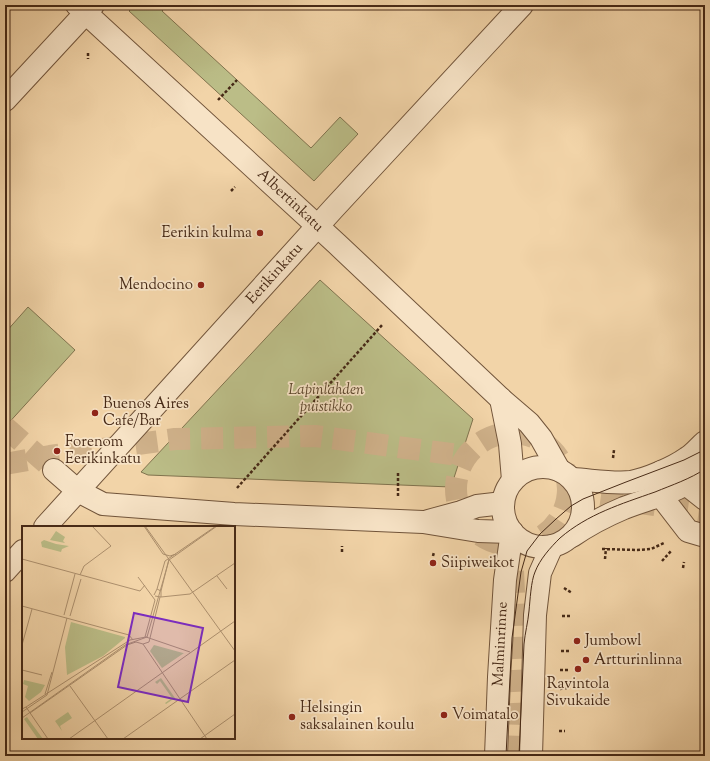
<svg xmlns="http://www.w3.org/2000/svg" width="710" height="761" font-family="'Sorts Mill Goudy',serif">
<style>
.green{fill:#bbbd87;stroke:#80734e}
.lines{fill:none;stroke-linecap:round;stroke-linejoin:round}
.minor-tunnel{stroke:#d0b28b;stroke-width:22;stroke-dasharray:22 11;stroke-linecap:butt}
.minor-casing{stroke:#71543a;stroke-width:24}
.path{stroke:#462916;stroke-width:2.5;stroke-dasharray:3 2;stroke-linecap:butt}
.minor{stroke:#f7e3c6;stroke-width:22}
.tram{stroke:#462916;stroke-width:1}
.poi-dot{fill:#8f2418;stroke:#f7e3c6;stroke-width:1.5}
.labels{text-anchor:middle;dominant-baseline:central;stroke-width:3.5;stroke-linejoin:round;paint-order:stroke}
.street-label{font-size:15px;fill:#462916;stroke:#f7e3c6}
.poi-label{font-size:15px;fill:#462916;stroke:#f7e3c6;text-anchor:start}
.park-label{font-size:15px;font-style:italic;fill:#5d472d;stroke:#f7e3c6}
.inset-road{fill:none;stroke:#ad906e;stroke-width:1}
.view{fill:#7b2cbf;fill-opacity:0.15;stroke:#7b2cbf;stroke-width:2}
.inset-edge{fill:none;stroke:#462916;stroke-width:2}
</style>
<rect width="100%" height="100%" fill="#f2d4a8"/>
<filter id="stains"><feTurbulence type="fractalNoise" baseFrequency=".005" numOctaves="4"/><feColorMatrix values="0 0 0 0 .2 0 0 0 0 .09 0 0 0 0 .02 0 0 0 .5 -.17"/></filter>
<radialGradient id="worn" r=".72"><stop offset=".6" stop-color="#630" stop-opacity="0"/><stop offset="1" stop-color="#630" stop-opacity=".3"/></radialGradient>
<g class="green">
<polygon points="135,5 167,5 162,11 311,148 340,117 358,134 314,181 129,11"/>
<polygon points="320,280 473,419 451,487 148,475 141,472"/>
<polygon points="28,307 75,350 5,427 5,333"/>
</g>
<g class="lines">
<g class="minor-tunnel">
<polyline points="5,427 47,464"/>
<circle cx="512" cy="489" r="56"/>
<polyline points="5,464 50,456 175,439 315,436 466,456"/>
<polyline points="568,493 705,512"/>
<polyline points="513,571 520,720 519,756"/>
</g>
<g class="minor-casing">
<g id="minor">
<polyline points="77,5 337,244 501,399 529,423 541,438 559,470"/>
<polyline points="5,100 93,5"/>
<polyline points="501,399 510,444 513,480"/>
<circle cx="543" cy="507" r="40"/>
<polyline points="54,470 78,491 103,504 234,514 423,522 478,531 512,532"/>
<path d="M573,479c18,1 39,5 58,3 16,-3 42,-14 56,-24 7,-4 12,-11 18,-16"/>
<polyline points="705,499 686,484 661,472 660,490 661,496 688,531 705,536"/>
<polyline points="428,521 461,512 477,506 503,503"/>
<polyline points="45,527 333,209 522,5"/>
<path d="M572,536c16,-11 33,-20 52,-28 28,-11 58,-16 81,-38"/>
<polyline points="5,571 23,551"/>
<polyline points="496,756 499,677 505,580 512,532"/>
<polyline points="531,756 535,615 540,573 552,546"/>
</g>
</g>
<g class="path">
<polyline points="88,53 88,59"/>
<polyline points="218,100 237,80"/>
<polyline points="231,191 235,187"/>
<polyline points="613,458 614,450"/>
<polyline points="237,488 383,324"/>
<polyline points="398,496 398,473"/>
<polyline points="602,549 637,550 651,549 664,543"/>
<polyline points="342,552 342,546"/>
<polyline points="433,556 434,552"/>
<polyline points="605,559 606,548"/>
<polyline points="662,561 671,551"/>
<polyline points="683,568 684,562"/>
<polyline points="703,569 703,563"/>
<polyline points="564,588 572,593"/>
<polyline points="5,609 9,612"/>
<polyline points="562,616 571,616"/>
<polyline points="561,651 569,651"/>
<polyline points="560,670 568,670"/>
<polyline points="560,689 567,688"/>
<polyline points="559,731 565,731"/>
</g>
<use href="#minor" class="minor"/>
<g class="tram">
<polyline points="506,756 512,638 521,572 527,551 540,534 556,519 571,506 583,499 626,482 684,460 700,452 705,448"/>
<path d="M519,756l5,-112c1,-11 4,-22 5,-33 1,-10 2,-30 6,-39 5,-13 15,-24 25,-34 28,-24 61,-34 95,-46 17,-7 35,-13 50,-23"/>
</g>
</g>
<g class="poi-dot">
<circle cx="260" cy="233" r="4"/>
<circle cx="201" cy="285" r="4"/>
<circle cx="95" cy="413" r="4"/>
<circle cx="57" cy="451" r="4"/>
<circle cx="433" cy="563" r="4"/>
<circle cx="577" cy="641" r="4"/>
<circle cx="586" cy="660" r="4"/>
<circle cx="578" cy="669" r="4"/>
<circle cx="444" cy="715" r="4"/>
<circle cx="292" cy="717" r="4"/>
</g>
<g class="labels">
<g class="street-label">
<text transform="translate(290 201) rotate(43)">Albertinkatu</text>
<text transform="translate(275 274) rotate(-48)">Eerikinkatu</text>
<text transform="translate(501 644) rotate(-87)">Malminrinne</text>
</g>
<g class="poi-label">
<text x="252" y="233" text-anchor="end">Eerikin kulma</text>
<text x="193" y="285" text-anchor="end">Mendocino</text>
<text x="103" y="404">Buenos Aires<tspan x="103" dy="17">Cafe/Bar</tspan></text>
<text x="65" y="442">Forenom<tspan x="65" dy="17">Eerikinkatu</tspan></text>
<text x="441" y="563">Siipiweikot</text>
<text x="585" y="641">Jumbowl</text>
<text x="594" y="660">Artturinlinna</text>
<text x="578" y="684" text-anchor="middle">Ravintola<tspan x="578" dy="17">Sivukaide</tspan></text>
<text x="300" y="708">Helsingin<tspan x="300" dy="17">saksalainen koulu</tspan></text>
<text x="452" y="715">Voimatalo</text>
</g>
<g class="park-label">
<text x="326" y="390">Lapinlahden<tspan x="326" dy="17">puistikko</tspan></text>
</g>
</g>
<g transform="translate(22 526)">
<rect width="213" height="213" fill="#f2d4a8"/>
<path d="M34,5l9,6 -2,4 2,2 -15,-3zM22,14l12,4 13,2 -7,3 -1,3 -19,-5 -1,-5zM49,96l54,15v1l-22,18 -36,19 -2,-28zM132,119l29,8h1l-22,15 -12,-17zM139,152l14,20 -9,6 -1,-1 7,-5 -12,-17 -3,3 -2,-2zM2,154l21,5 -4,7 -12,9 -4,-4 3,-11 -5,-2zM46,186l4,6 -12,8 2,5 -7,-10zM5,191l2,3 14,19h-5l-14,-20z" fill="#bbbd87"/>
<path class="inset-road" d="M122,0l19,28 7,2 6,-2M123,0l90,125M0,33l118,32 5,-6M58,49l4,-9 27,-20 -19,-20M195,50l10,13M116,51l17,23 -10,37M135,63l8,-28 51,-35M139,65l8,-32M132,69l3,-6 4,2v6l-6,-1M139,71l29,-3 45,-31M0,80l107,29 4,5M42,89l11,-41M48,90l11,-37M121,118l6,-2 11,-45M0,119l10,-36M0,144l20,5M48,160l38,53M23,168l7,-22M4,181l104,-67 16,-3 44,15M0,183l4,-2 22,32M0,186l25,-17 20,-77M8,187l97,-68 9,-3 7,2 64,95M0,192l103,-73 22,-8 22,-77 48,-34M47,213l166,-118M101,213l112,-79M178,213l35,-25"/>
<path class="view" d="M112,87l69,15 -15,74 -70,-15z"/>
<rect width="213" height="213" class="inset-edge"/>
</g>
<rect width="710" height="761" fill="none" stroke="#f2d4a8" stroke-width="20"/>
<rect x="6" y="6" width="698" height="749" fill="none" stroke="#462916" stroke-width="2"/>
<rect x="10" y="10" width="690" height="741" fill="none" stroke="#462916"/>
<rect width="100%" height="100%" filter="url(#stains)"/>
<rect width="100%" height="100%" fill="url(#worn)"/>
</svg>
